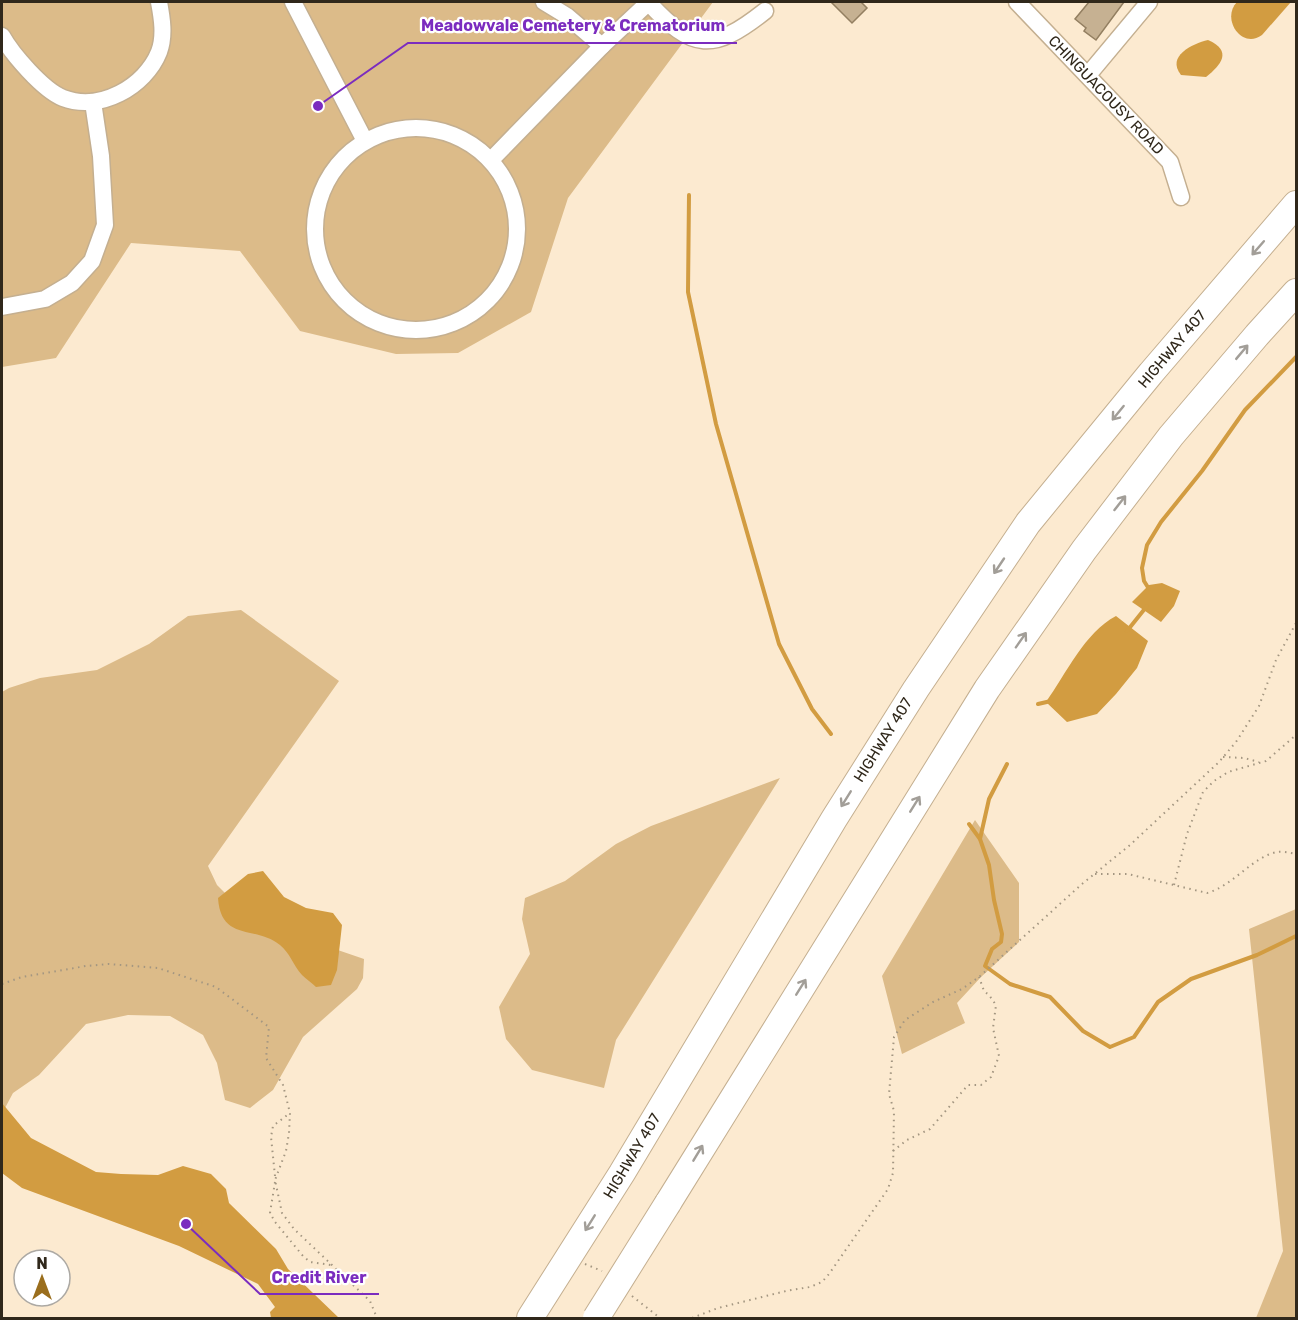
<svg xmlns="http://www.w3.org/2000/svg" width="1298" height="1320" font-family="Rubik,sans-serif">
<style>
.green{fill:#dcbb89}
.water{fill:#d29c41}
.lines{fill:none;stroke-linecap:round;stroke-linejoin:round}
.stream{stroke:#d29c41;stroke-width:4}
.building{fill:#c6b192;stroke:#937f61;stroke-width:1.5}
.minor-casing{stroke:#c4af90;stroke-width:19}
.highway-casing{stroke:#c4af90;stroke-width:28}
.path{stroke:#a39681;stroke-width:2;stroke-dasharray:1.5 4.5;stroke-linecap:butt}
.minor{stroke:#fff;stroke-width:16}
.highway{stroke:#fff;stroke-width:26}
.highway-bridge-casing{stroke:#c4af90;stroke-width:28;stroke-linecap:butt}
.highway-bridge{stroke:#fff;stroke-width:26}
.oneway{stroke:#a29e98}
.labels{text-anchor:middle;dominant-baseline:central;stroke-width:4.5;stroke-linejoin:round;paint-order:stroke}
.street-label{font-size:15px;fill:#30281b;stroke:#fff}
.leader{fill:none;stroke:#7b2cbf;stroke-width:2}
.callout-dot{fill:#7b2cbf;stroke:#fff;stroke-width:2}
.callout-label{font-size:16px;text-anchor:middle;font-weight:bold;fill:#7b2cbf;stroke:#fff;stroke-width:4.5;stroke-linejoin:round;paint-order:stroke}
</style>
<rect width="100%" height="100%" fill="#fcead0"/>
<g class="green">
<polygon points="2,2 713,2 568,198 531,312 458,353 396,354 300,331 240,251 131,243 56,358 2,367"/>
<polygon points="241,610 339,681 208,866 217,885 235,903 329,947 364,959 363,978 357,989 303,1037 273,1090 250,1108 225,1100 217,1063 203,1035 170,1016 128,1015 86,1024 39,1075 13,1093 5,1108 2,1103 2,692 9,688 40,678 97,670 149,644 188,616"/>
<polygon points="780,778 616,1040 604,1088 532,1070 506,1039 499,1007 530,954 522,919 525,898 565,881 616,844 651,826"/>
<polygon points="975,820 1019,883 1019,942 981,977 957,1003 965,1023 902,1054 882,976"/>
<polygon points="1296,909 1296,1318 1256,1318 1283,1251 1249,929"/>
</g>
<g class="water">
<path d="M1237,2h54l-29,33c-21,15 -41,-17 -25,-33z"/>
<path d="M1208,40c25,11 13,25 -2,37l-25,-2c-15,-19 11,-31 27,-35z"/>
<polygon points="1162,583 1180,591 1174,606 1161,622 1132,602 1149,585"/>
<path d="M1116,616l32,25 -11,27 -21,26 -19,20 -30,8 -21,-20c20,-28 39,-70 70,-86z"/>
<path d="M263,871l21,26 22,11 27,5 9,12 -5,45 -6,15 -15,2c-4,-4 -10,-8 -14,-12 -9,-10 -12,-22 -22,-30 -25,-20 -59,-3 -62,-47l30,-24z"/>
<polygon points="2,1103 31,1138 96,1172 121,1174 158,1175 183,1166 211,1174 226,1189 229,1203 276,1249 288,1269 339,1318 271,1318 270,1312 275,1307 258,1284 179,1246 22,1188 2,1173"/>
</g>
<g class="lines">
<g class="stream">
<polyline points="689,195 688,292 716,424 779,644 812,709 831,734"/>
<polyline points="1149,589 1144,581 1142,568 1147,545 1161,522 1202,471 1245,410 1296,357"/>
<polyline points="1127,631 1147,606"/>
<polyline points="1038,704 1051,701"/>
<polyline points="969,824 980,839 989,865 994,900 1002,934 1001,942 992,949 985,966 1010,984 1050,997 1083,1031 1110,1047 1134,1037 1158,1002 1191,979 1257,955 1296,936"/>
<polyline points="980,839 989,799 1007,764"/>
</g>
</g>
<g class="building">
<polygon points="831,2 861,2 867,8 852,23"/>
<polygon points="1089,2 1124,2 1096,40 1084,31 1086,28 1075,19"/>
</g>
<g class="lines">
<g class="minor-casing">
<g id="minor">
<polyline points="293,2 365,141"/>
<polyline points="544,2 567,16 602,46"/>
<path d="M648,2c45,49 65,50 117,9"/>
<polyline points="1017,2 1170,162 1181,197"/>
<path d="M2,36c10,18 41,54 61,62 37,14 82,-11 96,-46 6,-16 3,-34 0,-50"/>
<polyline points="1088,75 1149,2"/>
<circle cx="416" cy="229" r="101"/>
<polyline points="491,160 602,46 649,2"/>
<polyline points="2,307 45,299 72,283 92,261 105,225 101,156 93,102"/>
</g>
</g>
<g class="highway-casing">
<g id="highway">
<polyline points="668,1203 987,689 1084,550 1171,436 1257,335 1296,292"/>
<polyline points="530,1318 622,1173 834,819 916,689 1028,523 1151,373 1296,204"/>
</g>
</g>
<g class="path">
<polyline points="1223,757 1244,758 1259,762"/>
<path d="M1095,874h33l79,19c26,-7 45,-36 70,-41 6,-1 14,1 19,2"/>
<polyline points="1174,885 1187,834 1203,792 1214,781 1228,772 1266,761 1296,735"/>
<polyline points="2,984 22,977 86,966 109,964 158,968 216,987 269,1027 266,1058 283,1085 290,1113 289,1133 286,1151 275,1180 282,1213 294,1229 370,1301 377,1318"/>
<polyline points="893,1151 907,1140 930,1129 968,1085 981,1085 991,1077 999,1056 993,1028 996,1005 989,995 984,991 979,977"/>
<polyline points="275,1176 271,1137 273,1126 290,1113"/>
<polyline points="275,1182 270,1213 275,1222 303,1256 310,1262 331,1265"/>
<polyline points="585,1264 602,1271"/>
<polyline points="632,1296 660,1318"/>
<polyline points="692,1318 718,1308 786,1291 810,1287 822,1282 829,1274 888,1189 893,1173 894,1111 889,1094 894,1037 905,1020 933,1002 962,989 979,977 1082,884 1130,845 1219,762 1236,742 1259,706 1276,660 1296,623"/>
</g>
<use href="#minor" class="minor"/>
<use href="#highway" class="highway"/>
<g class="highway-bridge-casing">
<polyline id="highway-bridge" points="596,1318 668,1203"/>
</g>
<use href="#highway-bridge" class="highway-bridge"/>
</g>
<defs><path id="oneway-shaft" d="M-6 0H5M1.5-3L5.5 0L1.5 3" fill="none" stroke-width="1.6" stroke-linecap="round" stroke-linejoin="round" transform="scale(1.5)"/></defs>
<g class="oneway">
<use href="#oneway-shaft" transform="translate(1258 248) rotate(131)"/>
<use href="#oneway-shaft" transform="translate(1242 352) rotate(-50)"/>
<use href="#oneway-shaft" transform="translate(1118 413) rotate(129)"/>
<use href="#oneway-shaft" transform="translate(1120 503) rotate(-52)"/>
<use href="#oneway-shaft" transform="translate(999 566) rotate(124)"/>
<use href="#oneway-shaft" transform="translate(1021 640) rotate(-55)"/>
<use href="#oneway-shaft" transform="translate(846 799) rotate(122)"/>
<use href="#oneway-shaft" transform="translate(915 804) rotate(-58)"/>
<use href="#oneway-shaft" transform="translate(801 987) rotate(-58)"/>
<use href="#oneway-shaft" transform="translate(698 1153) rotate(-59)"/>
<use href="#oneway-shaft" transform="translate(590 1223) rotate(122)"/>
</g>
<g class="labels">
<g class="street-label">
<text transform="translate(1106 95) rotate(46)">CHINGUACOUSY ROAD</text>
<text transform="translate(1172 349) rotate(-50)">HIGHWAY 407</text>
<text transform="translate(883 740) rotate(-58)">HIGHWAY 407</text>
<text transform="translate(632 1156) rotate(-59)">HIGHWAY 407</text>
</g>
</g>
<path class="leader" d="M318 106L408 43H737M186 1224L260 1294H379"/>
<g class="callout-dot">
<circle cx="318" cy="106" r="6"/>
<circle cx="186" cy="1224" r="6"/>
</g>
<g class="callout-label">
<text x="573" y="31">Meadowvale Cemetery &amp; Crematorium</text>
<text x="319" y="1283">Credit River</text>
</g>
<rect width="1298" height="1320" fill="none" stroke="#30281b" stroke-width="6"/>
<g transform="translate(42 1278)"><circle r="28" fill="#ffffff" stroke="#aca9a4" stroke-width="1.5"/>
<path d="M0-4.5L10 22L0 15L-10 22Z" fill="#9a6e1d"/>
<text y="-9" font-size="16" font-weight="bold" text-anchor="middle" fill="#30281b">N</text>
</g>
</svg>
